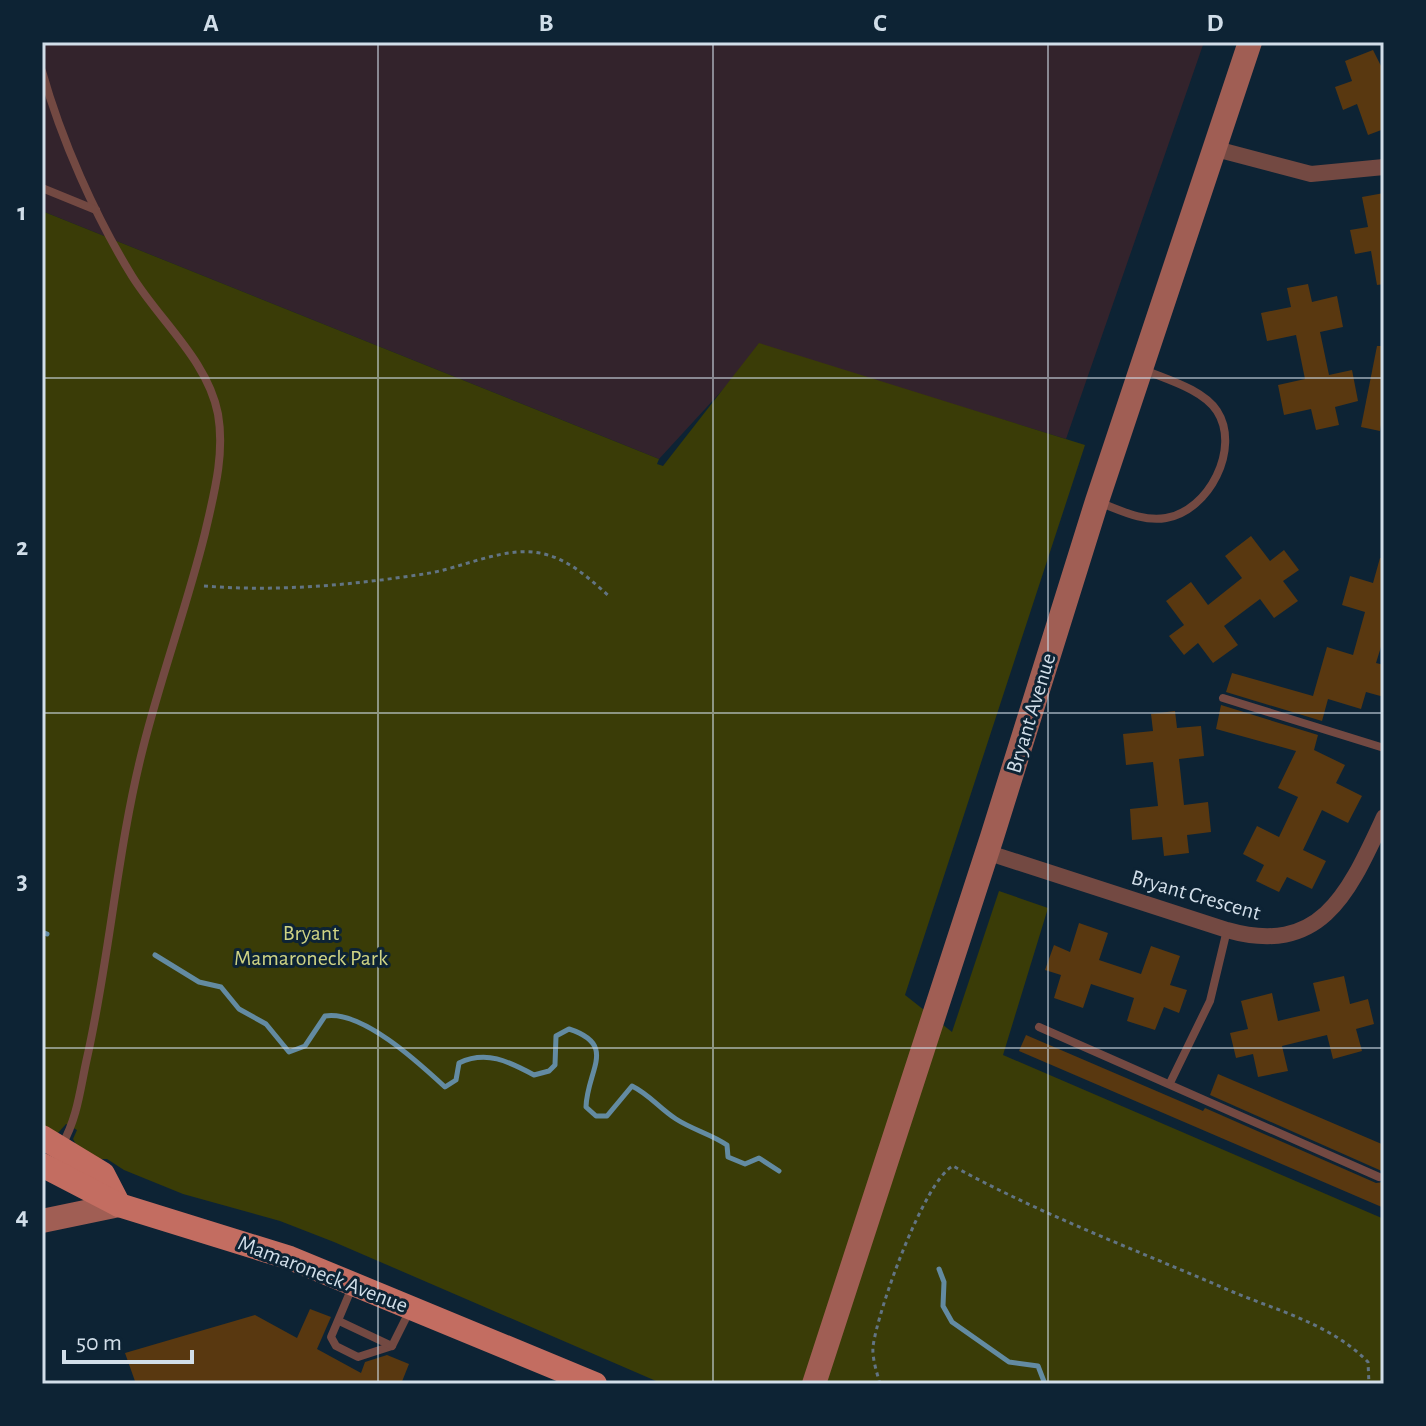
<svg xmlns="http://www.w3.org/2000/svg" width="1426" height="1426" font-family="'Alegreya Sans',sans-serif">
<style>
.medical{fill:#33232c}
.green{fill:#3a3c07}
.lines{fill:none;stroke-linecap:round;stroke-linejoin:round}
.stream{stroke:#638ba2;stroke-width:5}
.building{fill:#593810}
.path{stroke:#627483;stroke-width:3;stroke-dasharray:4 4;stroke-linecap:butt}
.lane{stroke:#734942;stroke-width:8}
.street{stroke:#734942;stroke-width:16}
.secondary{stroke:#a05e54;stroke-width:24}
.primary{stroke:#c36d61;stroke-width:24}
.grid{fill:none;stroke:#d1dee9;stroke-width:2;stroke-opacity:0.55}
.labels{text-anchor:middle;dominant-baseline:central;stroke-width:6;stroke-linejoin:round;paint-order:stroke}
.street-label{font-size:22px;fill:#d1dee9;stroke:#0d2334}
.park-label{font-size:22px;fill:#cfd384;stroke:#0d2334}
.neatline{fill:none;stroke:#d1dee9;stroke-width:3}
.grid-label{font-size:26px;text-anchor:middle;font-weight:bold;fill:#d1dee9}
</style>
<rect width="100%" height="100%" fill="#0d2334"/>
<polygon class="medical" points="42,42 1204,42 1066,439 763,346 659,459 42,211"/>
<polygon class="green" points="42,211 659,459 657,464 663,466 759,343 1085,445 905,995 952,1032 999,891 1048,908 1003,1055 1384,1219 1384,1384 663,1384 334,1242 280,1221 183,1194 124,1170 107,1159 98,1159 77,1146 73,1139 77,1130 66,1124 58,1133 42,1126"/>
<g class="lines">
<g class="stream">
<polyline points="42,932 47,934"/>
<path d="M155,955l44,27 22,5 18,22 27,15 23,28 16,-6 20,-30c37,-6 93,46 120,71l11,-7 3,-17c27,-13 49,-2 75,12l15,-4 6,-6 1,-29 13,-7c49,16 18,41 17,78l10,9h11l25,-30c18,9 27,22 44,33 17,11 35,15 51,26l1,12 17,7 14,-6 20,13"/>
<polyline points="939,1269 944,1282 943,1306 952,1322 1009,1362 1038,1366 1045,1384"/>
</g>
</g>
<g class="building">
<polygon points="1373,50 1384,72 1384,129 1368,135 1357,104 1343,110 1335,87 1352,81 1345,61"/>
<polygon points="1384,193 1384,284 1377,285 1371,251 1355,254 1350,230 1368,227 1362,197"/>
<polygon points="1308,284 1312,302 1337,296 1343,327 1320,332 1329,375 1352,370 1358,401 1335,407 1339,425 1316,430 1311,409 1284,415 1278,385 1305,379 1296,335 1267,341 1261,313 1291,307 1287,288"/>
<polygon points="1377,346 1384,346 1384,408 1380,431 1361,427"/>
<polygon points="1251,536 1270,561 1284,550 1299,570 1283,581 1298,601 1274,618 1260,599 1224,626 1238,645 1213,663 1198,643 1184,655 1169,636 1184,625 1166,601 1191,582 1208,605 1242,578 1225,556"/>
<polygon points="1380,558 1384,558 1384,637 1376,663 1384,665 1384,697 1366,692 1361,709 1328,699 1322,721 1226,692 1232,673 1313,696 1327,647 1353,655 1365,612 1342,605 1350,576 1373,583"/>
<polygon points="1221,705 1318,735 1314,750 1345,765 1336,783 1362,796 1348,823 1322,810 1303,850 1326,861 1312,889 1287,877 1279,892 1256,881 1264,865 1243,854 1257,826 1279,837 1298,797 1278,788 1296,751 1216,729"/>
<polygon points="1175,711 1177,728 1201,726 1204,756 1179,759 1184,805 1208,802 1211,832 1187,835 1189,853 1164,856 1162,837 1132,840 1130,809 1158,806 1153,762 1126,765 1123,734 1153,731 1151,714"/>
<polygon points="1079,923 1108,933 1099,960 1141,974 1151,946 1180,956 1170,985 1187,990 1179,1013 1164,1007 1155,1030 1127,1021 1134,998 1091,984 1083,1008 1054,998 1061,975 1045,970 1054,945 1070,952"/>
<polygon points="1344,976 1350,1004 1368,999 1374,1024 1356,1029 1362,1051 1333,1059 1327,1035 1282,1046 1288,1071 1258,1077 1253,1054 1236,1058 1230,1033 1248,1029 1241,1001 1272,993 1278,1021 1320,1011 1313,983"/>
<polygon points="1026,1035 1203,1111 1205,1108 1376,1183 1384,1182 1384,1208 1019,1051"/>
<polygon points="1218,1074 1384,1145 1384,1172 1210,1095"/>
<polygon points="310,1309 331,1317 317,1349 361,1373 365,1362 387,1355 409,1364 401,1384 136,1384 125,1353 255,1315 297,1338"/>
</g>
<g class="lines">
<g class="path">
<path d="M204,586c72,6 148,-1 220,-12 37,-5 83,-30 120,-20 26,6 47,26 66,43"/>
<path d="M880,1384c-3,-11 -8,-26 -7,-37 4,-35 51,-166 80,-181 91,50 186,85 280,126 46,19 99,33 135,70l1,22"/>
</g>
<g class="lane">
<path d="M42,71c19,68 53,145 90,205 28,45 76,85 86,138 7,40 -4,80 -13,119 -18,73 -44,143 -62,215 -26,102 -33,208 -56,310 -7,31 -9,58 -25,87"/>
<polyline points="42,188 96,210"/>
<path d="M1101,503c21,8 43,19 65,15 43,-7 75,-70 51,-107 -14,-22 -52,-32 -75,-42"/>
<polyline points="1223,698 1384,748"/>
<polyline points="1039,1027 1379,1177"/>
<polyline points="1170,1083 1210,1001 1227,930"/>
<polyline points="353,1285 331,1337 336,1346 358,1357 392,1346 410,1310"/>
<polyline points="339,1321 392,1346"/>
</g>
<g class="street">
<polyline points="1216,149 1311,174 1384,167"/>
<path d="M986,852l241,78c95,27 122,-38 157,-113"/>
</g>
<g class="secondary">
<polyline points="42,1221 119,1205"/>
<polyline points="814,1384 992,837 1097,501 1250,42"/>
</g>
<g class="primary">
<polyline points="42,1137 103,1174 119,1205"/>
<polyline points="42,1165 119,1205 290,1258 595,1384"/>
</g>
</g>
<path class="grid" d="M378,42v1342M713,42v1342M1048,42v1342M42,378h1342M42,713h1342M42,1048h1342"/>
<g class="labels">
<g class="street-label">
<text transform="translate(1031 713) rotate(-73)">Bryant Avenue</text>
<text transform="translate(1196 895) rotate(16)">Bryant Crescent</text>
<text transform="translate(323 1274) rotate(21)">Mamaroneck Avenue</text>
</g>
<g class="park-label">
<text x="311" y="933">Bryant<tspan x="311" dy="25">Mamaroneck Park</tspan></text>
</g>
</g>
<rect width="1426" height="1426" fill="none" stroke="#0d2334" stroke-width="88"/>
<path d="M64 1350v12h128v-12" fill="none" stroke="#d1dee9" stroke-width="4"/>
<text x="76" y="1350" font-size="24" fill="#d1dee9" stroke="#0d2334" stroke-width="6" paint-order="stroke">50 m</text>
<rect x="44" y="44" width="1338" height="1338" class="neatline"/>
<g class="grid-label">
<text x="211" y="31">A</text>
<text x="546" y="31">B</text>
<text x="880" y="31">C</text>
<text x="1215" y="31">D</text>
<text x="22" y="220">1</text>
<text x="22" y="555">2</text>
<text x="22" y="889">3</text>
<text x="22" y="1224">4</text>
</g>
</svg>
